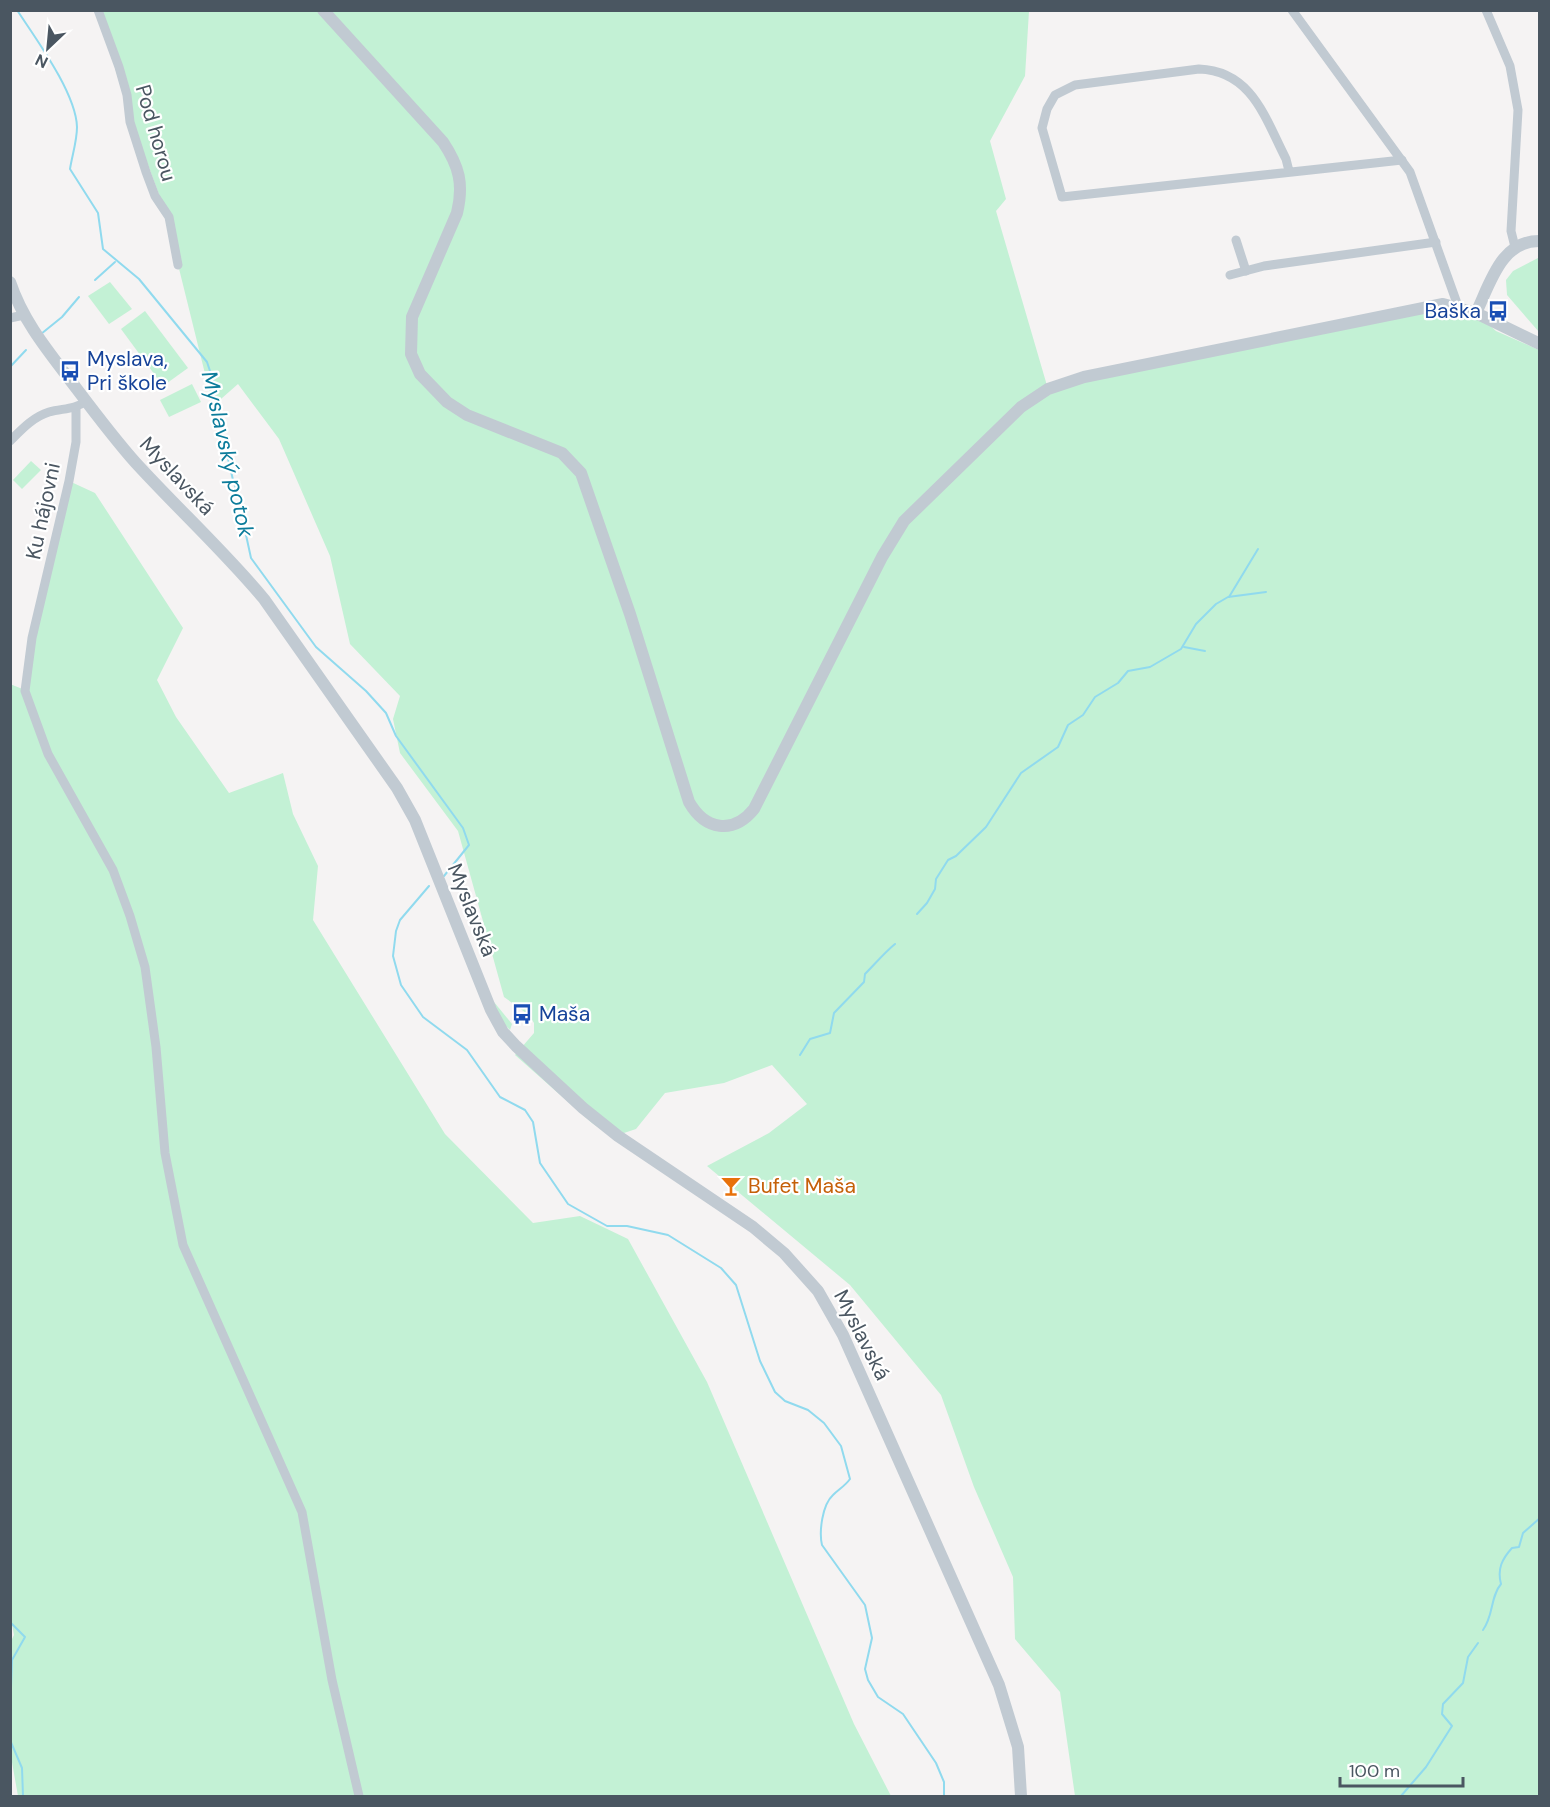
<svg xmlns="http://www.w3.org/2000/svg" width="1550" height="1807" font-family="'DM Sans',sans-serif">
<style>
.green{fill:#c3f1d5}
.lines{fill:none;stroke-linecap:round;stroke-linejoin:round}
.stream{stroke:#90daee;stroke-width:2}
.minor{stroke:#c1cad2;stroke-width:9}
.tertiary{stroke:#c1cad2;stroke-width:12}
.labels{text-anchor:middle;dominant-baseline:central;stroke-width:4.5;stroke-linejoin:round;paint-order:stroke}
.street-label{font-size:21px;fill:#4a5661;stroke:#fff}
.transit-label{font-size:21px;fill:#164399;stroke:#fff;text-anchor:start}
.food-label{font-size:21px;fill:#c56008;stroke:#fff;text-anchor:start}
.water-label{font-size:22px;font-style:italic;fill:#0c7c9b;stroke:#fff}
</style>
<rect width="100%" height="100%" fill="#f5f3f3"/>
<g class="green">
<polygon points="98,11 1029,11 1025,76 990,141 1006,199 996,211 1048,389 1443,304 1476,313 1496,331 1539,350 1539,1796 1075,1796 1060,1692 1015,1639 1013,1577 974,1487 941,1395 850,1285 707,1166 769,1133 807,1104 772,1065 724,1083 665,1093 636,1129 612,1137 592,1123 515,1055 534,1033 534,1023 529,1015 504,997 458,831 400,753 393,719 400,696 350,644 330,556 279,439 238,384 213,406 164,208 128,111"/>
<polygon points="1538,258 1540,260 1539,332 1507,295 1506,280 1513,271"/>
<polygon points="110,282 132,309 109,324 88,296"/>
<polygon points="145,311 188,368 163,386 121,329"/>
<polygon points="192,384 201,402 169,417 160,400"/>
<polygon points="31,461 41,470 22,489 13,480"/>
<polygon points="69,481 95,493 183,628 157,680 176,717 229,793 283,773 293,814 318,866 313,920 445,1134 533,1223 580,1216 628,1239 707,1382 854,1724 891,1796 18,1796 10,1751 10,1643 14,1635 10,1614 10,684 25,690"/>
<polygon points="494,1002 512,1024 510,1030 498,1018"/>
</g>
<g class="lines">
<g class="stream">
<path d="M17,10c19,29 59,83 60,117 0,14 -5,29 -7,42l28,44 5,36 36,30 68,83 7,21 2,24 17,73 13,37v18l5,23 65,89 50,44 20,22 10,23 67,92 6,17 -25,31"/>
<polyline points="95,280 115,262"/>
<polyline points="41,334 62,317 79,297"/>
<polyline points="10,367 26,350"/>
<polyline points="1229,597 1258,549"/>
<polyline points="1184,647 1205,651"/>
<path d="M429,886l-29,34 -4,11 -3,25 8,29 22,32 44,33 33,47 25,13 8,12 7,41 28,41 39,22h20l41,9 53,33 15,17 24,76 15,31 10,9 23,9 16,13 17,23 9,33c-5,7 -11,10 -17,16 -11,10 -14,37 -11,50l43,60 7,33 -7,31 3,11 10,17 25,17 33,49 8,19v14"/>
<polyline points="917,914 927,903 935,889 936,879 948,860 956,856 986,827 1021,773 1058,747 1068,725 1083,715 1095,697 1118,683 1128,671 1150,667 1181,649 1196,624 1216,604 1228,597 1266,592"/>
<path d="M800,1055l10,-16 20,-6 4,-20 30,-31 1,-8c10,-10 19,-21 30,-30"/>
<polyline points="10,1622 25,1637 12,1660 10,1714"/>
<path d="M1483,1630c11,-15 7,-33 18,-46 -4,-15 1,-25 11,-36l7,-1 4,-14 17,-15"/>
<polyline points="10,1720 10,1730"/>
<polyline points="10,1740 22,1768 23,1796"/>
<polyline points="1401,1796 1426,1767 1452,1726 1442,1714 1443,1704 1463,1683 1468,1657 1478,1643"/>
</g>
<g class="minor">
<polyline points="98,10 119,67 127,95 130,122 146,172 155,196 169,217 178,265"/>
<polyline points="1292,10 1410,172 1458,306"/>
<polyline points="1486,10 1510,66 1518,110 1511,231 1515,247"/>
<path d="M1289,171l-3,-12c-21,-41 -34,-88 -87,-90l-124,16 -20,10 -8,14 -5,19 20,69 340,-37"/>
<polyline points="1236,240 1246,271"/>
<polyline points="1230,275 1264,266 1436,242"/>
<polyline points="10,318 24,315"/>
<polyline points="76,408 76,442 69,481 32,638 25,691 48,754 113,870 130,916 145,967 156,1047 165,1153 183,1245 302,1512 332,1680 359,1796"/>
<path d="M10,441c12,-12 23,-24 39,-29 14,-4 25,-2 37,-11"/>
</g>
<g class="tertiary">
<path d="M323,10l120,132c16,24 21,42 14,71l-45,104 -1,37 9,20 27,28 20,13 95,38 19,20 49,141 59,188c16,28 44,33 65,7l128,-252 22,-36 117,-114 27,-18 36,-12 359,-73 33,9 64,31"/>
<path d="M10,282c12,36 34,64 57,94 22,29 44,59 68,86 42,46 89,89 129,137l133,189 18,32 76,190 12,22 13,14 67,62 35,28 135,91 31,26 34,38 25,44 156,350 19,62 3,49"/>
<path d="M1476,313c14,-29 25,-73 64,-72"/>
</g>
</g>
<defs>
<g id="bus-bare" transform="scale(1.62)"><path d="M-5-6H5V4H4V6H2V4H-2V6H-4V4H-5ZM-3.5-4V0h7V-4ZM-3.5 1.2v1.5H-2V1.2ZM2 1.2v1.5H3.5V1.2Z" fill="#1a4fb4" stroke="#fff" stroke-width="2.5" paint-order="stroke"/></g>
<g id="bar-bare" transform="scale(1.62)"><path d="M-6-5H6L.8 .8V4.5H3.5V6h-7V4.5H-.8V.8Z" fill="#e8710a" stroke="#fff" stroke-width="2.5" paint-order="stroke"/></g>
</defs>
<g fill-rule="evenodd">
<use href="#bus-bare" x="1498" y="311"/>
<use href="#bus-bare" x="70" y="371"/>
<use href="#bus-bare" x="522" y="1014"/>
<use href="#bar-bare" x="731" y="1186"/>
</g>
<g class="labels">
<g class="street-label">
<text transform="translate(156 133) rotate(74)">Pod horou</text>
<text transform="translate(177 476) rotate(47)">Myslavská</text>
<text transform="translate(43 511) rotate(-78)">Ku hájovni</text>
<text transform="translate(472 910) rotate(68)">Myslavská</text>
<text transform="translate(862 1335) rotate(63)">Myslavská</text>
</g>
<g class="transit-label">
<text x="1481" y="311" text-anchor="end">Baška</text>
<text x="87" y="359">Myslava,<tspan x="87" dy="24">Pri škole</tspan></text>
<text x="539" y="1014">Maša</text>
</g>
<g class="food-label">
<text x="748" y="1186">Bufet Maša</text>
</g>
<g class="water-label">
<text transform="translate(228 454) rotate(77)">Myslavský potok</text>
</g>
</g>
<rect width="1550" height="1807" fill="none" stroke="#4a5661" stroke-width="24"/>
<g transform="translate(48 48) rotate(206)" stroke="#ffffff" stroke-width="4.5" paint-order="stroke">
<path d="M0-4.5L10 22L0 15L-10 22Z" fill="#4a5661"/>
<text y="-9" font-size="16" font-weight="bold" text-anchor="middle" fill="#4a5661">N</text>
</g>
<path d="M1340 1777v9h123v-9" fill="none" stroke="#4a5661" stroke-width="3"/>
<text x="1349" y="1777" font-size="18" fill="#4a5661" stroke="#ffffff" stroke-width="4.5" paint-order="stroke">100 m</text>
</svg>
